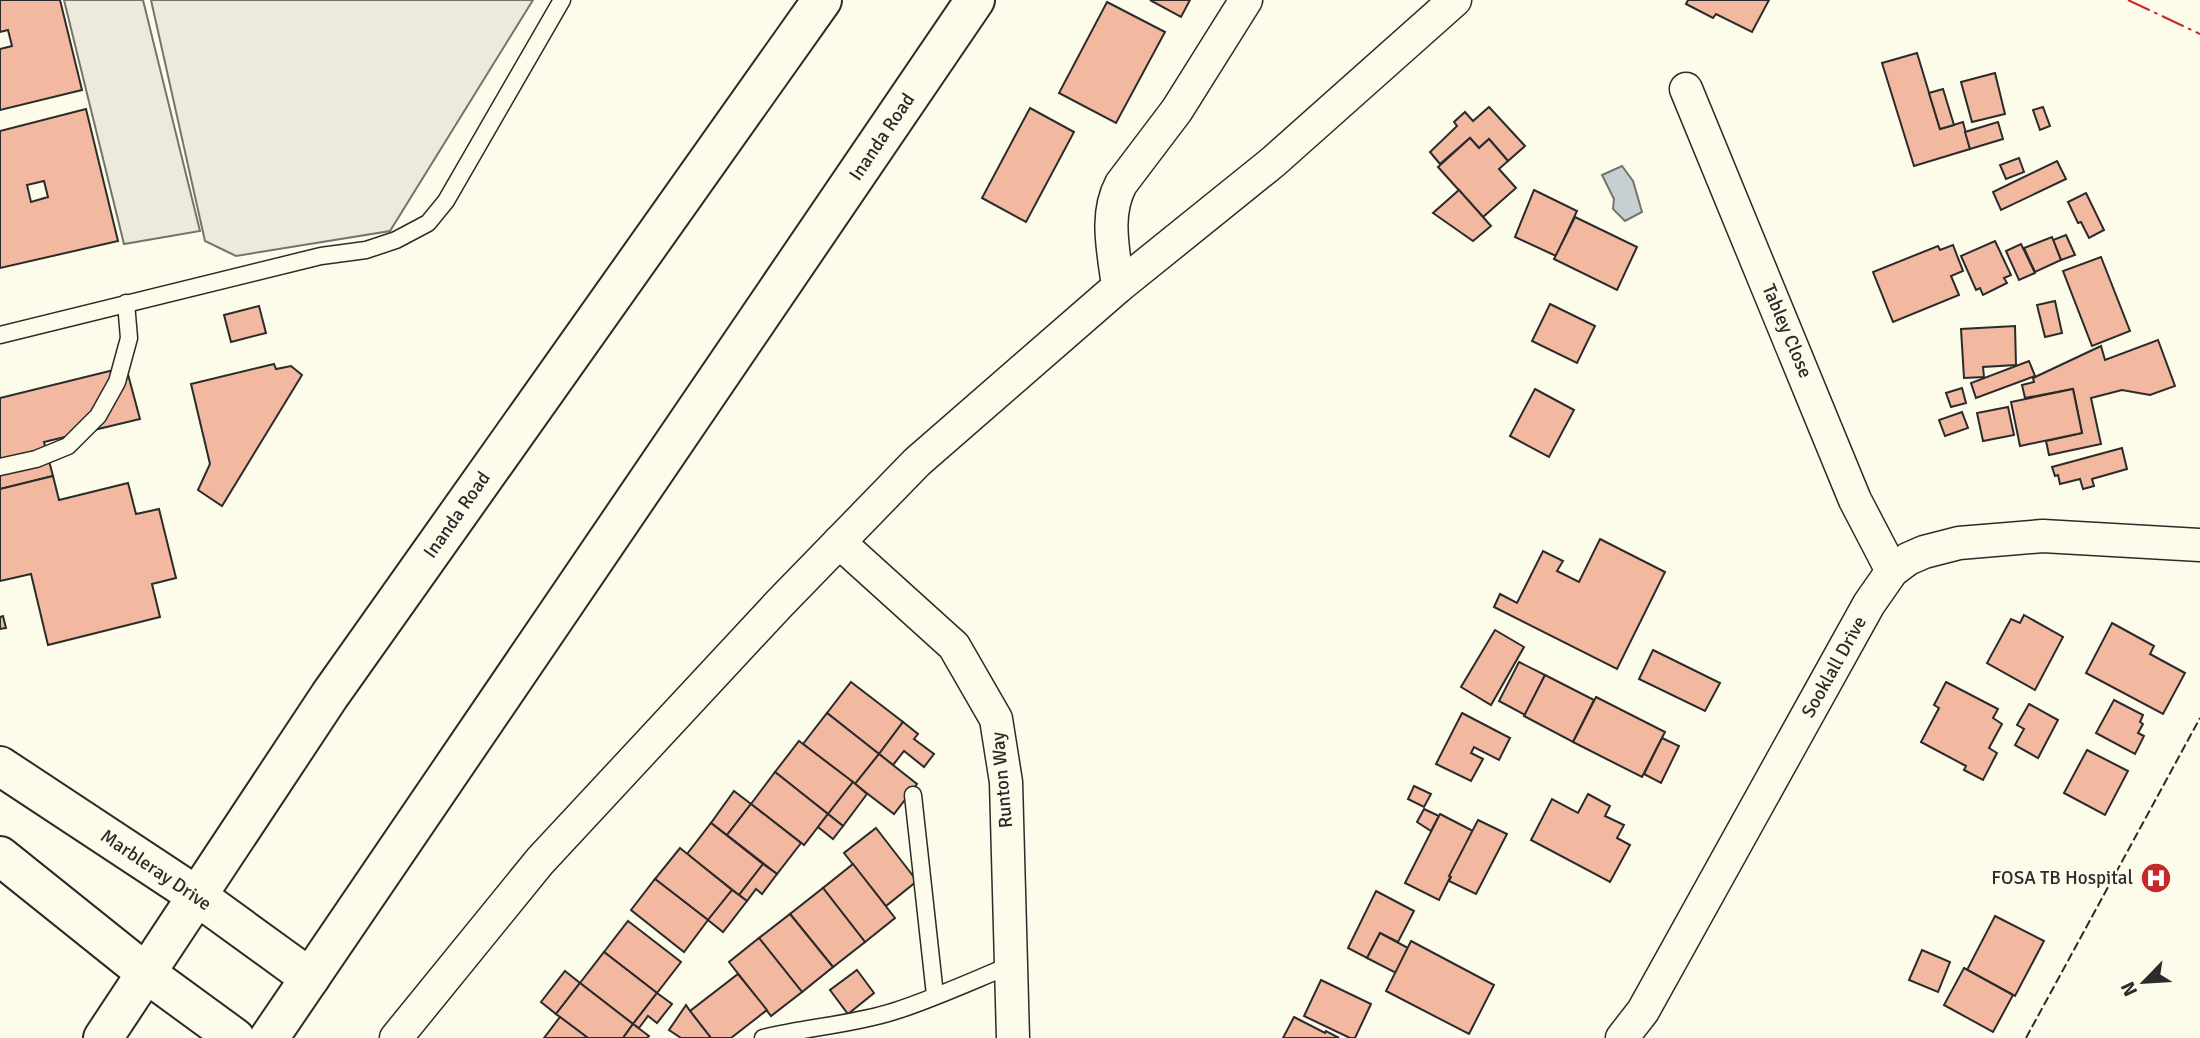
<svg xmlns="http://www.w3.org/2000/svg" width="2200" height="1038" font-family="Signika,sans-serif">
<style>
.parking{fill:#eceadb;stroke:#74746e;stroke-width:2}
.water{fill:#c7d0d0;stroke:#74746e;stroke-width:2}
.building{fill:#f2b8a0;stroke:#2b2b2b;stroke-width:2;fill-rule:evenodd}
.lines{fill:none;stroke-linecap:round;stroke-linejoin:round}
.lane-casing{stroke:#2b2b2b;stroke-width:19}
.street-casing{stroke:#2b2b2b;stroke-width:35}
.secondary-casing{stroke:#2b2b2b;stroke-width:42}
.lane{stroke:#fdfbea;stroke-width:16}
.street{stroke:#fdfbea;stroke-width:32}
.secondary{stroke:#fdfbea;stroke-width:38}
.fence{stroke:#2b2b2b;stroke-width:2;stroke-dasharray:9 3.5;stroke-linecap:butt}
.power{stroke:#c62828;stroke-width:2;stroke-dasharray:24 5 3.5 5;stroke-linecap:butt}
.labels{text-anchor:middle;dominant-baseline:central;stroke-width:5;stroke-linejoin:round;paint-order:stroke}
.street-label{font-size:19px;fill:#2b2b2b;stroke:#fdfbea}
.poi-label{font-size:19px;fill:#2b2b2b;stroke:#fdfbea;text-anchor:end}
</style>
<rect width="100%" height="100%" fill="#fdfbea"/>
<g class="parking">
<polygon points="64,0 143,0 200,231 124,244"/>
<polygon points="151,0 533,0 390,231 236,256 205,241"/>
</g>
<polygon class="water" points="1622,166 1633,181 1642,212 1625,221 1613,209 1614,199 1602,175"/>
<g class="building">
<polygon points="0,0 60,0 82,90 0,110 0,49 12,46 8,30 0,32"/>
<polygon points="1150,0 1190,0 1181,17"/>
<polygon points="1688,0 1769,0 1752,32 1716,14 1713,18 1686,4"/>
<polygon points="1107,2 1165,32 1116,123 1059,93"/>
<polygon points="1917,53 1940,129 1963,122 1970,149 1914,166 1882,63"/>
<polygon points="1995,73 2005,114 1972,122 1961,82"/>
<polygon points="1943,89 1954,125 1940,129 1929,93"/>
<polygon points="1489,107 1525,146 1508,161 1489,139 1479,148 1470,138 1440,164 1430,152 1457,126 1454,122 1465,112 1473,121"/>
<polygon points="2043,107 2050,126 2040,130 2033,110"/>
<polygon points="1030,108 1074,132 1026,222 982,198"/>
<path d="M86,109l32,132 -118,27v-137zM44,181l4,16 -17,5 -4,-17z"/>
<polygon points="1998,122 2003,139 1970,149 1965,132"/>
<polygon points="1470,138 1479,148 1489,139 1508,161 1499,169 1516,188 1483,217 1438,167"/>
<polygon points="2019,158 2024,172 2006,179 2000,165"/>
<polygon points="2057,161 2066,179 2001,210 1993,192"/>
<polygon points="1459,190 1491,226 1473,241 1433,213"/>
<polygon points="1534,190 1577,211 1556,256 1515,237"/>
<polygon points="2086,193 2104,230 2089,238 2081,222 2078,223 2068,202"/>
<polygon points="1575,217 1637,247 1617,290 1554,259"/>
<polygon points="2066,235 2075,255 2061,260 2053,240"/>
<polygon points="2052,237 2061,260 2035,272 2024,248"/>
<polygon points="1995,241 2011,275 2004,278 2007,283 1983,295 1980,288 1976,290 1961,256"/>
<polygon points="2021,244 2035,273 2019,280 2006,251"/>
<polygon points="1953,245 1963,271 1951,276 1959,295 1893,322 1873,272 1938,246 1940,250"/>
<polygon points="2101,257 2130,331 2092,346 2063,271"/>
<polygon points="2055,301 2062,333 2045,337 2037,305"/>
<polygon points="1550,304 1595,326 1577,363 1532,341"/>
<polygon points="259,306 266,333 231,342 224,315"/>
<polygon points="2015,326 2016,365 1983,367 1984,377 1964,378 1961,329"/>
<polygon points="2158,340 2175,386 2150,395 2122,390 2091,398 2101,444 2049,455 2046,441 2082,433 2073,389 2025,398 2022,385 2034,382 2033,378 2101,346 2105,360"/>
<polygon points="2029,361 2035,376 1976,398 1971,383"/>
<polygon points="274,364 276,369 291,366 302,375 222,506 198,490 210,464 191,384"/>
<polygon points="126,367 140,419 44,442 53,476 0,489 0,398"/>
<polygon points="1962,388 1966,403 1951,407 1946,393"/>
<polygon points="1535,389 1574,410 1549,457 1510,436"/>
<polygon points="2073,389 2082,433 2020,446 2011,402"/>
<polygon points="2008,407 2014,435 1983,441 1977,413"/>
<polygon points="1962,412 1968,428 1945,436 1939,420"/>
<polygon points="2122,448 2127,469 2092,479 2094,486 2083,489 2080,479 2060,484 2058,475 2055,476 2052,467"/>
<polygon points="53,476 59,500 128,483 136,514 159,509 176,578 152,584 160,617 48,645 31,574 0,581 0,489"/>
<polygon points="1600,539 1665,572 1617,669 1494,607 1500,594 1517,603 1543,551 1563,561 1557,571 1579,582"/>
<polygon points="2024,615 2063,637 2035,690 1987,663 2011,619 2020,623"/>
<polygon points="3,616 6,628 0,629 0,617"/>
<polygon points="2112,623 2154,646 2150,654 2185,673 2163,714 2086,673"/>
<polygon points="1495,630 1524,647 1491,705 1461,687"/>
<polygon points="1653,650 1720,683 1705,711 1639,679"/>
<polygon points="1519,662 1545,675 1525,715 1499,701"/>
<polygon points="1545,675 1594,700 1573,742 1524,716"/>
<polygon points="851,682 903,722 879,754 827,713"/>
<polygon points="1946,682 1998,709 1993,718 2002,724 1989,748 1997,753 1983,780 1964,770 1966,766 1921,742 1939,708 1934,705"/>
<polygon points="1596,697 1665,732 1642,777 1573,742"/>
<polygon points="2114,700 2143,715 2140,722 2143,724 2138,733 2144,736 2135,754 2096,733"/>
<polygon points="2029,704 2058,720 2038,758 2015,745 2024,729 2017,725"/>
<polygon points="827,713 879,754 855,784 803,744"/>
<polygon points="1462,713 1510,738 1499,760 1474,747 1471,753 1483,759 1471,781 1436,764"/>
<polygon points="903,722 918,734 914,739 934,754 924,767 904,751 893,765 879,754"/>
<polygon points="1662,738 1679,746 1661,783 1644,774"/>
<polygon points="799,741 853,782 828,814 775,772"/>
<polygon points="2087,750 2128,771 2105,815 2064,793"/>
<polygon points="879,754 917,784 894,814 855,784"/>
<polygon points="775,772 828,814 804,845 751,804"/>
<polygon points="853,782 867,794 843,826 828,814"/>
<polygon points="1414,786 1431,794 1424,807 1408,799"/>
<polygon points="734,791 751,804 727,835 711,823"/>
<polygon points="1588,794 1610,806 1605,816 1624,825 1617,838 1630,845 1610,882 1531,840 1552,799 1578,813"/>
<polygon points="751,804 801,843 777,874 727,835"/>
<polygon points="1424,809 1439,816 1431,831 1417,822"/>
<polygon points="828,814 843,826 833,839 818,827"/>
<polygon points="1440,814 1473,831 1439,900 1405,883"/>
<polygon points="1478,820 1507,834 1476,894 1449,881 1451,877 1449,876"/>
<polygon points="711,823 763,864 739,895 687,854"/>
<polygon points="876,828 917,881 886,906 844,853"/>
<polygon points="680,848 732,890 708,920 655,879"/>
<polygon points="763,864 777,874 762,894 756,889 747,901 739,895"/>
<polygon points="853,864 895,918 865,942 823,888"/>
<polygon points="655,879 708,920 684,952 631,910"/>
<polygon points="823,888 865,942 833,967 790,914"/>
<polygon points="732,890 747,901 723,932 708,920"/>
<polygon points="1376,891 1414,911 1398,942 1380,933 1367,958 1348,948"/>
<polygon points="790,914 833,967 802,992 759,938"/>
<polygon points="1995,916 2044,941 2015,996 1967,970"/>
<polygon points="628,921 681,962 657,993 604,952"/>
<polygon points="1380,933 1408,948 1396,973 1367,958"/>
<polygon points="759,938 802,992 771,1016 729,962"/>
<polygon points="1411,941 1494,985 1469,1034 1386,991"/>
<polygon points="1922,950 1950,962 1938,992 1909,980"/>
<polygon points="604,952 657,993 633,1024 580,983"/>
<polygon points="1964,968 2013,995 1993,1032 1944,1005"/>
<polygon points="857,970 874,993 848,1014 830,990"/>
<polygon points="565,971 580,983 556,1014 541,1002"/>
<polygon points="738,974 767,1010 731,1038 711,1038 690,1011"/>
<polygon points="1321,980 1371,1004 1355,1038 1350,1038 1304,1016"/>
<polygon points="580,983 633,1024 623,1038 588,1038 556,1014"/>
<polygon points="657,993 672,1004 657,1023 648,1016 639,1028 633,1024"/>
<polygon points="686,1005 690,1011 711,1038 681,1038 669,1030"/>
<polygon points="560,1017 588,1038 544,1038"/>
<polygon points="1294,1017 1325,1033 1326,1031 1339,1038 1283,1038"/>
<polygon points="633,1024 649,1036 647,1038 623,1038"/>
</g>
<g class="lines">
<g class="lane-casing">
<g id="lane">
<polyline points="0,335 321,256 366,250 396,240 428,223 446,201 562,0"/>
<polyline points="0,467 36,459 68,446 98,416 117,382 129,338 126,303"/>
<polyline points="913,795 935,995"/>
<path d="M763,1038c44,-11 89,-13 132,-27 38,-12 79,-31 116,-46"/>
</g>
</g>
<g class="street-casing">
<g id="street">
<polyline points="1686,89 1855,500 1892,571"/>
<path d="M1118,287c-4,-35 -14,-71 3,-103l56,-74 69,-110"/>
<polyline points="839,542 954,646 996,719 1006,782 1013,1038"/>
<polyline points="396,1038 540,861 779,604 917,462 1118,287 1273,162 1455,0"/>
<polyline points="1622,1038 1643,1011 1869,604 1892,571 1908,559 1924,552 1959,543 2043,536 2200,545"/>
</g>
</g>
<g class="secondary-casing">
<g id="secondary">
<polyline points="0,766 197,896 310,978"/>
<polyline points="0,856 146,973 235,1038"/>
<polyline points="103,1038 330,695 822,0"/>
<polyline points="269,1038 975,0"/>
</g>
</g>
<use href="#lane" class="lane"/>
<use href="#street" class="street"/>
<use href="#secondary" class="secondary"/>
<polyline class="fence" points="2026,1038 2200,718"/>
<polyline class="power" points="2128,0 2200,34"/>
</g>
<defs>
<g id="hospital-disc" transform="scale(1.575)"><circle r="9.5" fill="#c62828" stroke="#fdfbea"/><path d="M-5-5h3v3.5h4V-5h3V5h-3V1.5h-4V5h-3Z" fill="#fff"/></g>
</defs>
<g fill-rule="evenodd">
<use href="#hospital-disc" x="2156" y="878"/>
</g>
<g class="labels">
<g class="street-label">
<text transform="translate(882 137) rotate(-56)">Inanda Road</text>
<text transform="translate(1787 331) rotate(67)">Tabley Close</text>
<text transform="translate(457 515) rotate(-55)">Inanda Road</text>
<text transform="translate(1834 667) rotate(-61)">Sooklall Drive</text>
<text transform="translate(1002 780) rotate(-95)">Runton Way</text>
<text transform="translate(156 870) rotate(34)">Marbleray Drive</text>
</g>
<g class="poi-label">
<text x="2133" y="878">FOSA TB Hospital</text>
</g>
</g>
<g transform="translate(2144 982) rotate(245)" stroke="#fdfbea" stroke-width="5" paint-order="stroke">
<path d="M0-5L12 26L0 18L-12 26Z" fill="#2b2b2b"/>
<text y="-10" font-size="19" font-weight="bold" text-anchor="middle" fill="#2b2b2b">N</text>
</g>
</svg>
